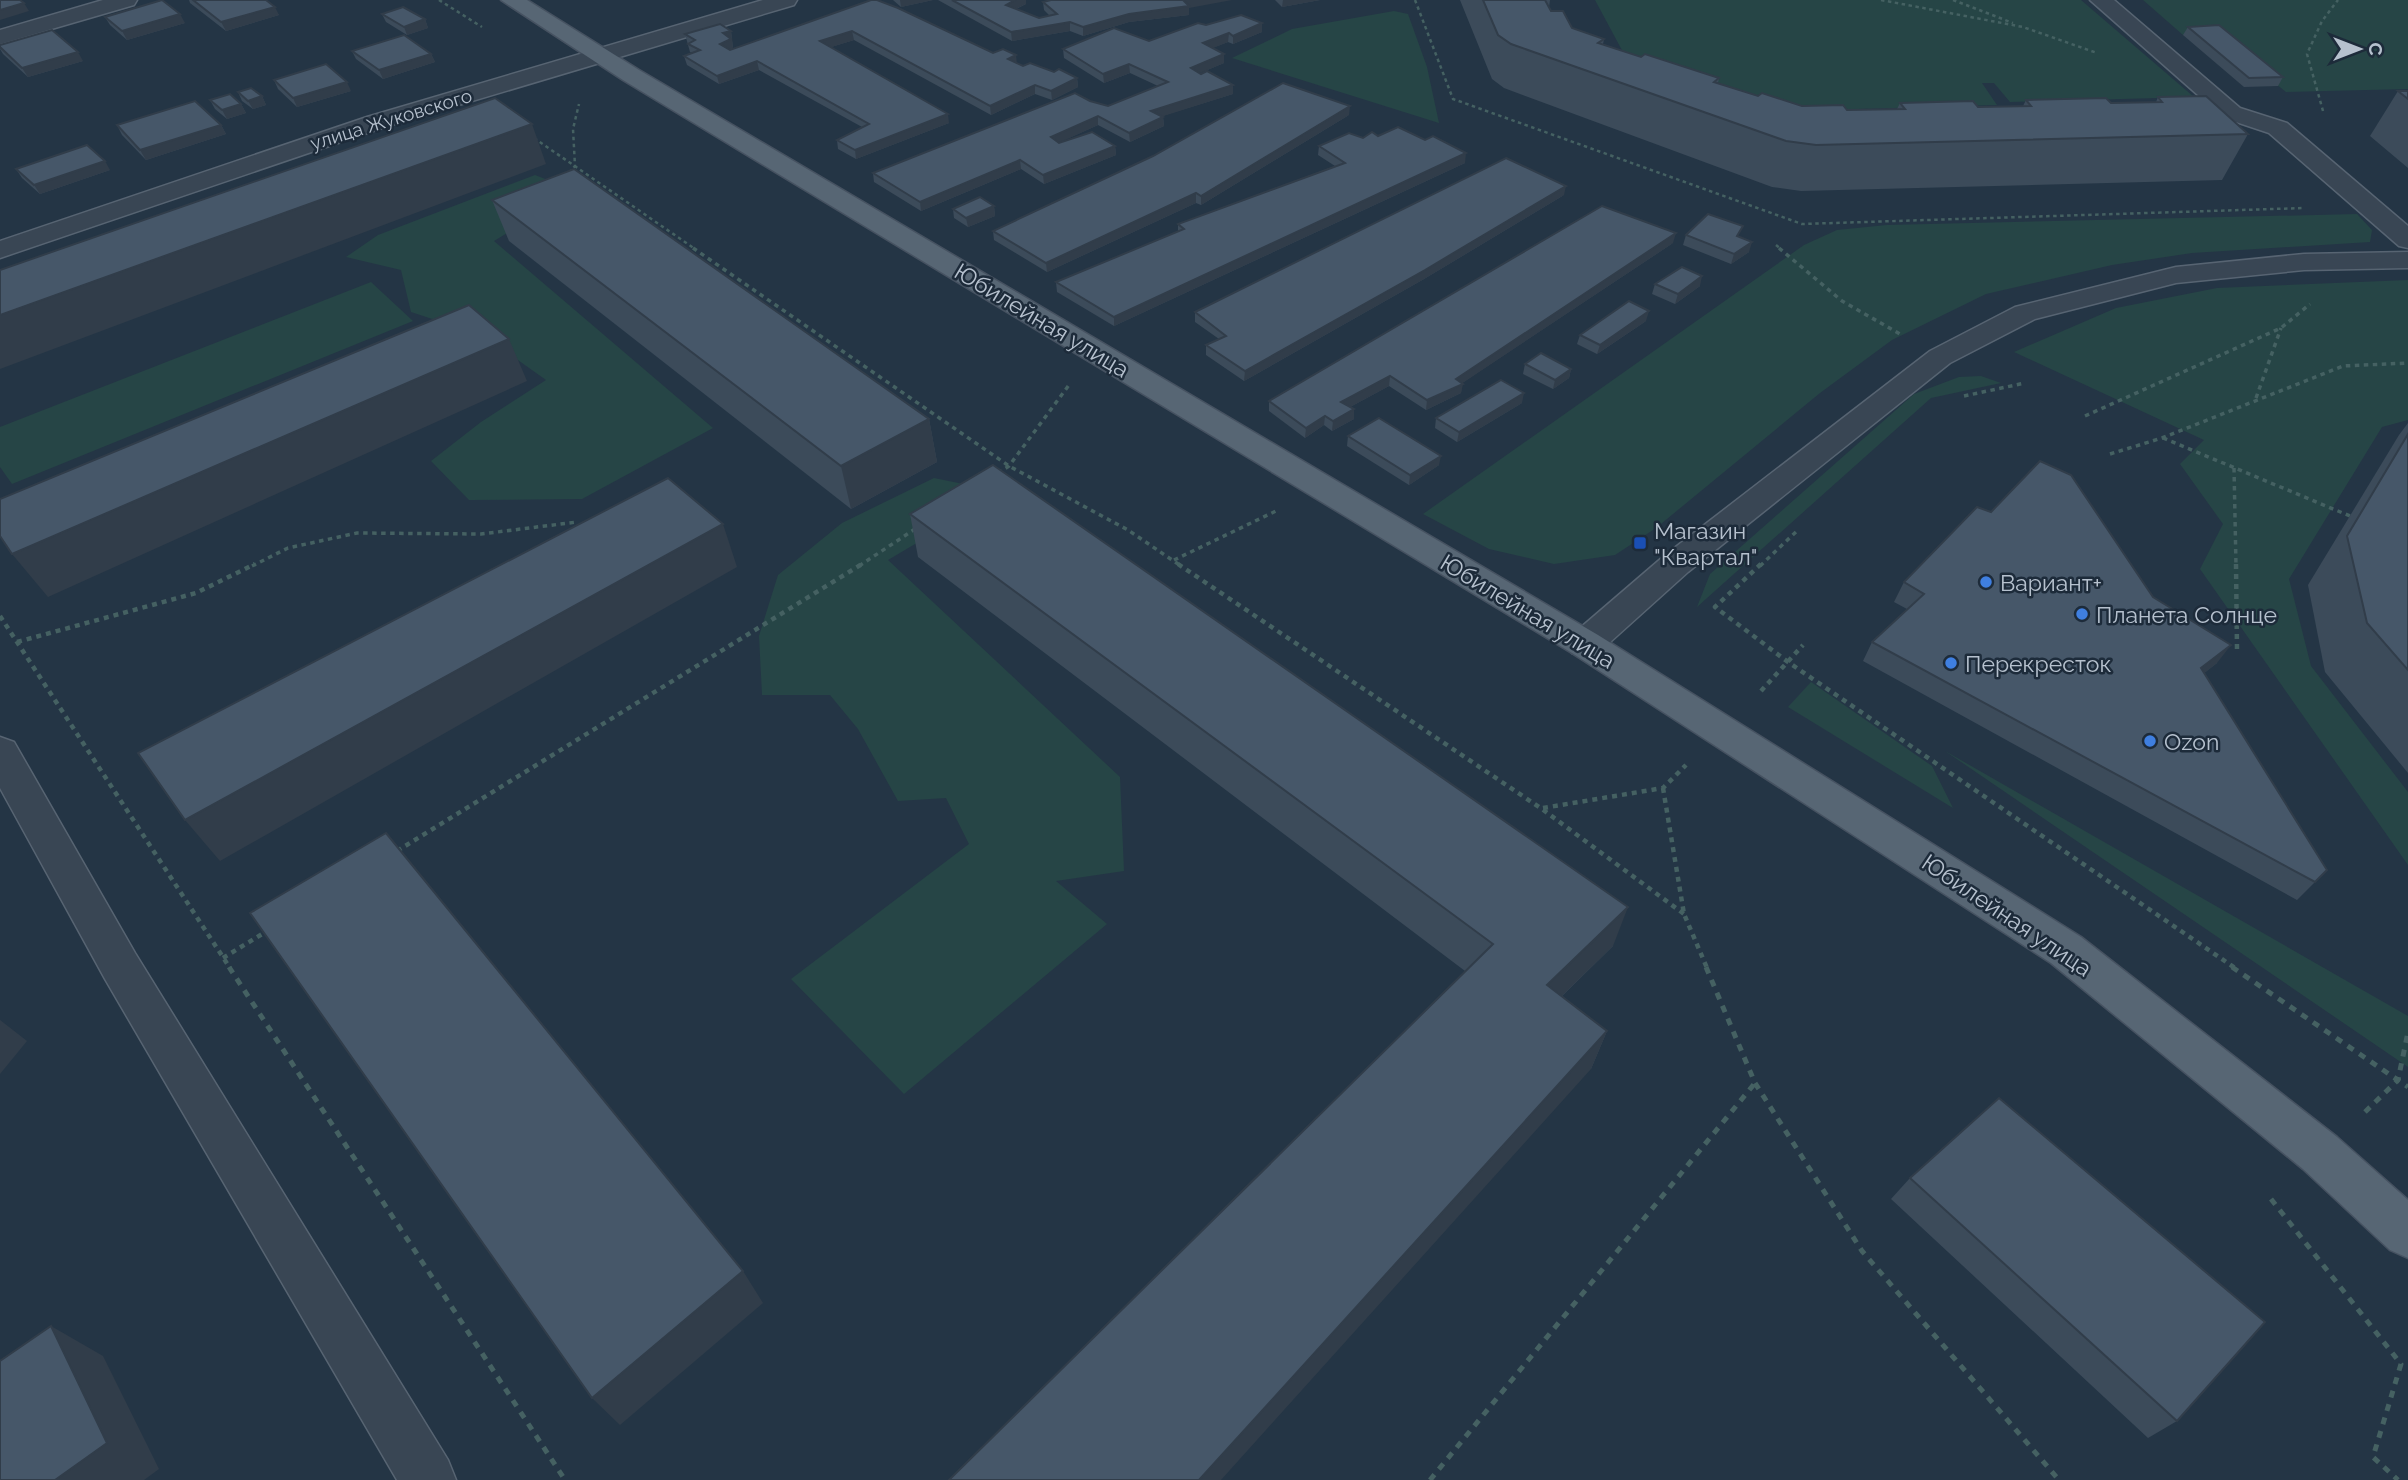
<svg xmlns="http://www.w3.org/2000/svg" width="2408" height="1480" font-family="Raleway,sans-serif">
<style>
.green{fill:#264546}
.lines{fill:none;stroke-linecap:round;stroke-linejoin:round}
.minor-casing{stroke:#576472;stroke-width:3}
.major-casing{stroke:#465261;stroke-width:3}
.path-far3{stroke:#456162;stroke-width:2.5;stroke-dasharray:3.5 3.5;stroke-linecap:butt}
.path-far2{stroke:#456162;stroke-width:3.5;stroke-dasharray:4.5 4.5;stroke-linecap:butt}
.path-far1{stroke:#456162;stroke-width:4.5;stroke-dasharray:5 5;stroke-linecap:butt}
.path{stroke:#456162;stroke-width:5;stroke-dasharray:7 7;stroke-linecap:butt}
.minor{fill:#394654;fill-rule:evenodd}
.major{fill:#576674;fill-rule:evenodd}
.wall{fill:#3c4b5a}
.shaded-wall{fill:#313d4a}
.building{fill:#465769;stroke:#313d4a;stroke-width:2}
.transit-dot{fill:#1a4fb4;stroke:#1d2b3a;stroke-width:2.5}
.shop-dot{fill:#3f7fe0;stroke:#1d2b3a;stroke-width:2.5}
.labels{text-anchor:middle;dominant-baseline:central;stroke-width:5;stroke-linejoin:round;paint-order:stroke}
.far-street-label{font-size:19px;fill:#b6c1ce;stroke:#1d2b3a}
.street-label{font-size:23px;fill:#b6c1ce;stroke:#1d2b3a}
.poi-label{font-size:23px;fill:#b6c1ce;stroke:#1d2b3a;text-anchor:start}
</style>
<rect width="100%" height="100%" fill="#243545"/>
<g class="green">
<polygon points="1595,0 2081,0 2194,97 2010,102 1994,83 1982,83 1997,105 1859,109 1813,115 1624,54"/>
<polygon points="2143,0 2408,0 2408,89 2286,92 2214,34 2183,35"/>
<polygon points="1394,11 1408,14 1427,67 1439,123 1232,58 1292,29"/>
<polygon points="535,175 576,191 494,241 713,428 582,499 469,500 431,461 481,422 546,380 484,336 411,312 401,270 346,257 378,235"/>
<polygon points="2357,214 2372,230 2370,242 2192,253 2112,265 1986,294 1892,340 1820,393 1656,528 1615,555 1554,564 1489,549 1423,514 1804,245 1837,230 1887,225"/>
<polygon points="2408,280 2408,420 2382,427 2289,579 2311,666 2408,792 2408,865 2200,569 2223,524 2180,464 2204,440 2014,352 2116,308 2217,288"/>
<polygon points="371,282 413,321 12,484 0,467 0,427"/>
<polygon points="1981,376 2001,383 1931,398 1697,607 1710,574 1914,394 1959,377"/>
<polygon points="934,478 983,488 964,515 888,560 1120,777 1124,871 1056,881 1107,924 904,1094 791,979 969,844 946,798 898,801 858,729 830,695 762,695 759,636 778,575 842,523"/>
<polygon points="1811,682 1932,766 1953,808 1788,707"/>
<polygon points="1945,751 2408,1016 2408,1068 2408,1067"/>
</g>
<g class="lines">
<g class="minor-casing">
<g id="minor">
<polygon points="103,0 137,0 134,5 0,44 0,30"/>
<polygon points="763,0 797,0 794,5 385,127 0,258 0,241 367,117"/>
<polygon points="2090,0 2114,0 2240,108 2287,123 2408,226 2408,248 2399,246 2269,133 2224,118"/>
<polygon points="2408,252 2408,268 2304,270 2176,283 2035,319 1950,363 1688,572 1598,653 1585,657 1572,653 1567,644 1572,635 1664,556 1930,351 2015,307 2176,267 2304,254"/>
<polygon points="0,737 14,742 135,953 448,1460 456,1480 397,1480 105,979 0,788"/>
</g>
</g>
<g class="major-casing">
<polygon id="major" points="501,0 527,0 639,70 1598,635 2081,937 2337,1137 2408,1200 2408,1258 2390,1250 2303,1169 2051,963 1572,653 623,80"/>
</g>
<g class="path-far3">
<polyline points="439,0 482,27"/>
<polyline points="1415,0 1453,99 1802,224 2304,208"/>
<polyline points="1881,0 2023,27 2097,53"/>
<polyline points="1953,0 2013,23"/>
<polyline points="2323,111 2307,54 2322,21 2338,0"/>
<polyline points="534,138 695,249"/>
<polyline points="569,173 575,166 573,129 579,104"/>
<polyline points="1776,245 1781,249"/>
</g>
<g class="path-far2">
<polyline points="693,248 1009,466 1128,530 1181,566"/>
<polyline points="1779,248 1842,301 1900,334"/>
<polyline points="1964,396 2025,383"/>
<polyline points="2256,398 2281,328"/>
<polyline points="2085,416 2281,328 2310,304"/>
<polyline points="2163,438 2350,516"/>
<polyline points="2110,454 2162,438 2343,366 2408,363"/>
<polyline points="2234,468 2236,566"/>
<polyline points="998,473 1009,466 1069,385"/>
<polyline points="1174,560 1276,511"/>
<polyline points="252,566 288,548 357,533 481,534 577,522"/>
<polyline points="859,566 915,529"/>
<polyline points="1760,566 1799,529"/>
</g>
<g class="path-far1">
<polyline points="1178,564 1542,809 1684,914"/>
<polyline points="1761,564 1715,607 1788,662 2235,968"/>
<polyline points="2236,564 2237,649"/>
<polyline points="0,616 230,968"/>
<polyline points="17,642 196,593 255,564"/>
<polyline points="1761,691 1803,645"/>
<polyline points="1663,788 1684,914 1707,968"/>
<polyline points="1543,808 1663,788 1686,765"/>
<polyline points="397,851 862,564"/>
<polyline points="223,958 267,931"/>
</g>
<g class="path">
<polyline points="229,967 565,1480"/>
<polyline points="1706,967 1755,1083 1862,1251 2059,1480"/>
<polyline points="2232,967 2408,1087"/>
<polyline points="2365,1112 2398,1080 2408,1032"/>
<polyline points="2271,1199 2401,1364 2373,1457 2398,1480"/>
<polyline points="1430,1480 1755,1083"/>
</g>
<use href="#minor" class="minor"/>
<use href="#major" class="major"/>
</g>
<g class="wall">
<polygon points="189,0 266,0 279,15 226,31 190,3"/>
<polygon points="871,0 1023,66 1054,72 1077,78 1078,87 1052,100 1035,94 991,115 854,40 831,47 949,123 856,159 838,149 837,140 862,127 759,70 719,84 687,65 684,56 692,53 690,52 685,34 731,31 733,48 730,50"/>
<polygon points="893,0 933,0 901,7"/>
<polygon points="938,0 1026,0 1026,4 1016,9 1039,18 1050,16 1044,10 1043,2 1189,8 1189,15 1129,22 1083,36 1070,31 1012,41"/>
<polygon points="1275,0 1320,0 1282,7"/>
<polygon points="1460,0 1550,0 1549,8 1551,11 1572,28 1604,39 1603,44 1641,57 1719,78 1718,83 1758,96 1802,106 1847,110 1897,109 1900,103 1978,107 2023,106 2026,100 2111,103 2156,102 2158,97 2248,134 2222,180 1801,191 1772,187 1504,88 1492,79"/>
<polygon points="382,14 425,19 428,28 407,35 386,22"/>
<polygon points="105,17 185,23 127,40 110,25"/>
<polygon points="1206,25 1262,32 1233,44 1228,42 1212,48 1224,63 1200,73 1233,85 1233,94 1162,116 1163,117 1164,126 1130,142 1098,125 1060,142 1115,146 1116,155 1044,184 1021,169 921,211 874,182 873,173 1090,101 1108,106 1158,86 1130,73 1104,83 1064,58 1063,49 1149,41"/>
<polygon points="2188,27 2283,77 2278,86 2244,87 2183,35"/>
<polygon points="0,45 83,61 28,77 3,54 0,49"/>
<polygon points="352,51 431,54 435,62 383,79 356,59"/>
<polygon points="274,80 351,91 297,107 278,89"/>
<polygon points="2398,91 2408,91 2408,168 2370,136"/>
<polygon points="238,92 262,96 266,105 253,109 242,101"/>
<polygon points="210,100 241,104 246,113 227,119 215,109"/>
<polygon points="1349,115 1201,205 1196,203 1047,272 994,240 993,231"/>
<polygon points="117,125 221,125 226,134 146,160 122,135"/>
<polygon points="1378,136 1465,163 1114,326 1057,292 1056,282 1178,231 1178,224 1335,166 1318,155 1319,146"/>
<polygon points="16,169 110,170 40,194 22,178"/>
<polygon points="1564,195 1424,279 1244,381 1206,355 1206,345 1219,339 1195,322 1195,312"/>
<polygon points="492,200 929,419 937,462 851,509 509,241"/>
<polygon points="994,206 995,216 968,227 954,218 953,209"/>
<polygon points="1686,235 1739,237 1749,252 1731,264 1683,245"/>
<polygon points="1673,243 1462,383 1461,393 1426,410 1389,386 1350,407 1354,419 1332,431 1324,425 1305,438 1269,411 1269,401"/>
<polygon points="1655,284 1700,286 1675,304 1652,294"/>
<polygon points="1646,321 1597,354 1577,344 1580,335"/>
<polygon points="1525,364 1571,369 1569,378 1553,389 1523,374"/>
<polygon points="1522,403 1457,442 1435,428 1436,418"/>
<polygon points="2408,423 2408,773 2325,672 2308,585 2399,435"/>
<polygon points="1348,436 1439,465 1409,485 1347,446"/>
<polygon points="910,514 1613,946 1562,996 1607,1031 1591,1069 1465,971 918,557"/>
<polygon points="1904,582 2153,597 2217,663 2204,673 2315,882 2297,900 1863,661 1872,642 1907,609 1894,602"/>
<polygon points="1910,1178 2177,1421 2148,1438 1891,1199"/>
</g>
<g class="shaded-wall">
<polygon points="900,0 933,0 901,7"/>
<polygon points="1015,0 1026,0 1026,4 1007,13 1006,5"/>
<polygon points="1183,0 1232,0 1189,8 1189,15 1129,22 1083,36 1083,27"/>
<polygon points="1283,0 1320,0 1282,7"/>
<polygon points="24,3 29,11 0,20 0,10"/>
<polygon points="275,7 279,15 226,31 221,22"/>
<polygon points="180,14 185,23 127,40 122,31"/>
<polygon points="425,19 428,28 407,35 404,27"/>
<polygon points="1070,22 1070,31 1012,41 1011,32"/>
<polygon points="1262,23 1262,32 1233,44 1233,36"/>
<polygon points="731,31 733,48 722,52 720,44 723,33"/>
<polygon points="852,31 854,40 822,50 820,41"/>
<polygon points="1229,33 1228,42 1203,52 1203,43"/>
<polygon points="78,52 83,61 28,77 22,68"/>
<polygon points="431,54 435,62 383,79 379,70"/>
<polygon points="1224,54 1224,63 1191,77 1191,68"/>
<polygon points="1016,55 1017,64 1008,59"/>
<polygon points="757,61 759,70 719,84 717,76"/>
<polygon points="1129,64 1130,73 1104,83 1103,74"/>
<polygon points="1077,78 1078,87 1052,100 1051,91"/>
<polygon points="347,82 351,91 297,107 293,98"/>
<polygon points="1035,85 1035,94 991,115 990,106"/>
<polygon points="1233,85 1233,94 1151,120 1151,111"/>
<polygon points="262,96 266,105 253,109 248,101"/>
<polygon points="241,104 246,113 227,119 222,110"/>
<polygon points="1350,106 1349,115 1201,205 1201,196"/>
<polygon points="948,114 949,123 856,159 855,150"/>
<polygon points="1098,116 1098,125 1052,146 1051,137"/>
<polygon points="1163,117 1164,126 1130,142 1129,133"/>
<polygon points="532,124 546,164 0,369 0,315"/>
<polygon points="221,125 226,134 146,160 140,150"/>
<polygon points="1115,146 1116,155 1044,184 1043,175"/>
<polygon points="1466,153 1465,163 1114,326 1114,317"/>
<polygon points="1020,160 1021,169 921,211 920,202"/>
<polygon points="105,161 110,170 40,194 34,185"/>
<polygon points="1566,186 1564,195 1424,279 1244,381 1245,371"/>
<polygon points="1196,193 1196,203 1047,272 1046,263"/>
<polygon points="994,206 995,216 968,227 966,218"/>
<polygon points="1676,233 1673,243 1458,386 1463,384 1461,393 1426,410 1427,400 1456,379"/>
<polygon points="1752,242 1749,252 1731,264 1734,254"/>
<polygon points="1702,276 1700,286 1675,304 1678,294"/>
<polygon points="1649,311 1646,321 1597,354 1600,345"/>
<polygon points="509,339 527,381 48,597 12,554"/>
<polygon points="1571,369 1569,378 1553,389 1555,380"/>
<polygon points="1390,376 1389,386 1341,412 1341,402"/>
<polygon points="1524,393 1522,403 1457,442 1459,432"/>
<polygon points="1354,409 1354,419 1332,431 1333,421"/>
<polygon points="1325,416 1324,425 1305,438 1306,428"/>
<polygon points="929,419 937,462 851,509 841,466"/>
<polygon points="1441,456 1439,465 1409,485 1410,475"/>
<polygon points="723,524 737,567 220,861 185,820"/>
<polygon points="2231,645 2217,663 2187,687 2201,668"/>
<polygon points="1628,907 1613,946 1534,1023 1547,985"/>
<polygon points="0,1020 27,1041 0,1074"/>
<polygon points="1607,1031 1591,1069 1221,1480 1199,1480"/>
<polygon points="743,1271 763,1303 620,1425 592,1398"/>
<polygon points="51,1326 103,1356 159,1469 144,1480 55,1480"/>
</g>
<g class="building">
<polygon points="0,0 20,0 24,3 0,10"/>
<polygon points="162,0 180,14 122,31 105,17"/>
<polygon points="193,0 266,0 275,7 221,22"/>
<polygon points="871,0 877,0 898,8 993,53 1003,49 1016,55 1008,59 1023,66 1030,63 1054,72 1059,69 1077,78 1051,91 1035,85 990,106 852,31 820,41 948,114 855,150 837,140 869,124 757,61 717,76 684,56 700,50 688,44 695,40 685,34 720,24 731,31 723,33 731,39 720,44 730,50"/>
<polygon points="952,0 1015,0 1006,5 1039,18 1057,14 1043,2 1051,0 1183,0 1189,6 1129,14 1083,27 1070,22 1011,32"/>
<polygon points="1483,0 1545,0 1551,11 1563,11 1572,28 1604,39 1598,43 1641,57 1645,54 1719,78 1714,82 1758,96 1762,93 1802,106 1843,105 1847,110 1905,109 1900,103 1973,101 1978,107 2031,106 2026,100 2106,98 2111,103 2162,102 2158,97 2206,96 2248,134 1816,145 1786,141 1511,44 1498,35"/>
<polygon points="403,7 425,19 404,27 382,14"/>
<polygon points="1241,15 1262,23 1233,36 1229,33 1203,43 1224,54 1191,68 1201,74 1207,71 1233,85 1151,111 1163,117 1129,133 1098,116 1051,137 1059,143 1092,132 1115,146 1043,175 1020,160 920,202 873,173 1075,93 1090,101 1108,106 1168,82 1129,64 1103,74 1063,49 1114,28 1149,41 1198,23 1206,25"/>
<polygon points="2219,25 2283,77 2249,78 2188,27"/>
<polygon points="52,30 78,52 22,68 0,47 0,45"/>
<polygon points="404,35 431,54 379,70 352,51"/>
<polygon points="326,64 347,82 293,98 274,80"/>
<polygon points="1283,83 1350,106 1201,196 1196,193 1046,263 993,231 1153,156"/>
<polygon points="251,88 262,96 248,101 238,92"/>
<polygon points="2398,91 2408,91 2408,99"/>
<polygon points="230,94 241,104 222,110 210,100"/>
<polygon points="495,98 532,124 0,315 0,270"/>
<polygon points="195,101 221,125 140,150 117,125"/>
<polygon points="1398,127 1425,140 1433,136 1466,153 1114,317 1056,282 1184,229 1178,224 1345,163 1319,146 1349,133 1363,138 1372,132 1378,136"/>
<polygon points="87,145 105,161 34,185 16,169"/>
<polygon points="1506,158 1566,186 1425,270 1245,371 1206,345 1226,336 1195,312"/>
<polygon points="574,169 929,419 841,466 492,200"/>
<polygon points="980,197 994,206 966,218 953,209"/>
<polygon points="1602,206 1676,233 1456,379 1463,384 1427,400 1390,376 1341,402 1354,409 1333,421 1325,416 1306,428 1269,401"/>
<polygon points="1708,214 1743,226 1737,236 1752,242 1734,254 1686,235"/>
<polygon points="1682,267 1702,276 1678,294 1655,284"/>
<polygon points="1629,301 1649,311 1600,345 1580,335"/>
<polygon points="469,305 509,339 12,554 0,536 0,499"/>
<polygon points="1541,353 1571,369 1555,380 1525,364"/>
<polygon points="1501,380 1524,393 1459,432 1436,418"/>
<polygon points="1379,418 1441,456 1410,475 1348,436"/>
<polygon points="2408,434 2408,670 2367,623 2347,536"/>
<polygon points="2040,461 2071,475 2153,597 2231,645 2201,668 2327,870 2315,882 1872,642 1924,594 1904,582 1977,507 1991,512"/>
<polygon points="993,465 1628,907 1547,985 1607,1031 1199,1480 949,1480 1493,944 910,514"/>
<polygon points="668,478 723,524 185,820 138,753"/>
<polygon points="386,833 743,1271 592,1398 250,913"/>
<polygon points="1999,1098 2265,1322 2177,1421 1910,1178"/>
<polygon points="51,1326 107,1443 55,1480 0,1480 0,1361"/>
</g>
<rect class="transit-dot" x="1633" y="536" width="14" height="14" rx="3.5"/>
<g class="shop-dot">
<circle cx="1986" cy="582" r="7"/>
<circle cx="2082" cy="614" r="7"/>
<circle cx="1951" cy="663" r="7"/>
<circle cx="2150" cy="741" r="7"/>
</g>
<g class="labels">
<g class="far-street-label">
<text transform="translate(391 119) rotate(-17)">улица Жуковского</text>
</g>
<g class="street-label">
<text transform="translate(1042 320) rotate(31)">Юбилейная улица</text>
<text transform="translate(1528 611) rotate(31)">Юбилейная улица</text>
<text transform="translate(2007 915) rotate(34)">Юбилейная улица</text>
</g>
<g class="poi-label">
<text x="1654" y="530">Магазин<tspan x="1654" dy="26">"Квартал"</tspan></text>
<text x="2000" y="582">Вариант+</text>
<text x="2096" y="614">Планета Солнце</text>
<text x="1965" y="663">Перекресток</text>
<text x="2164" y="741">Ozon</text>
</g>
</g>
<g transform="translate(2359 49) rotate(90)" stroke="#1d2b3a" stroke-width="5" paint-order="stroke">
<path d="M0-5L12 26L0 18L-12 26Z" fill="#b6c1ce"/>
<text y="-10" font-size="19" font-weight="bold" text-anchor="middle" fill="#b6c1ce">С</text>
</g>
</svg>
